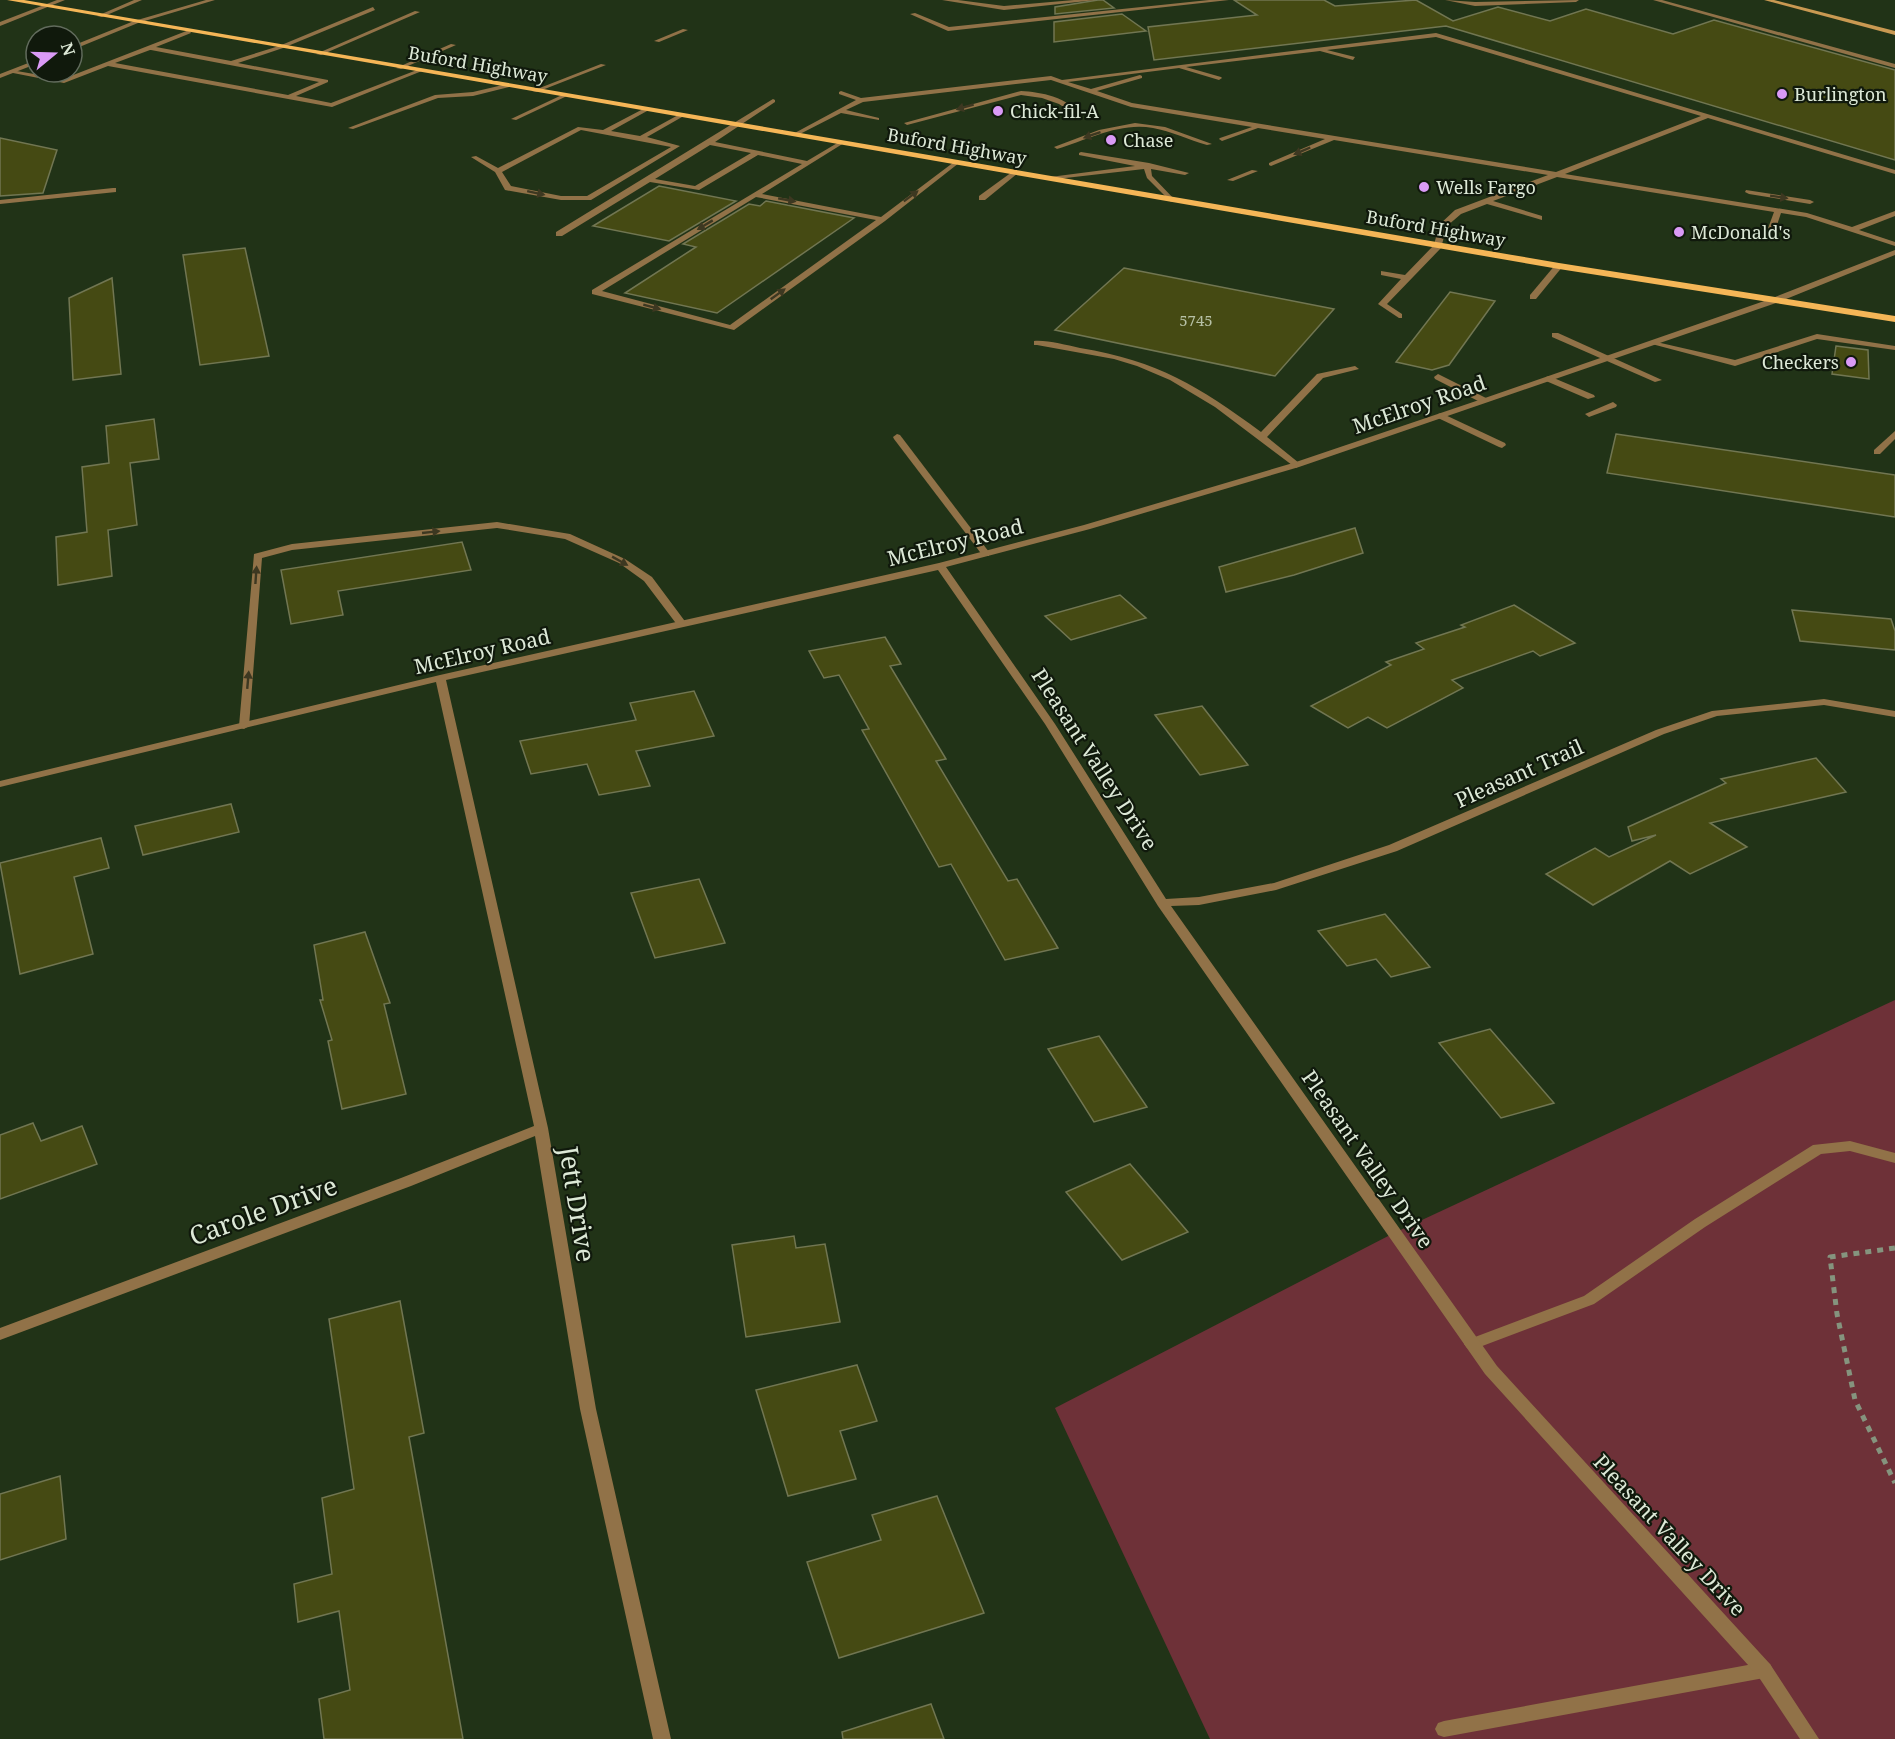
<svg xmlns="http://www.w3.org/2000/svg" width="1895" height="1739" font-family="'Noto Serif',serif">
<style>
.green{fill:#6e3138}
.building{fill:#454a13;stroke:#717652;stroke-width:1.5}
.lines{fill:none;stroke-linecap:round;stroke-linejoin:round}
.path{stroke:#85947e;stroke-width:5;stroke-dasharray:6 6;stroke-linecap:butt}
.lane{fill:#917248;fill-rule:evenodd}
.street{fill:#917248;fill-rule:evenodd}
.secondary{fill:#c99952;fill-rule:evenodd}
.primary{fill:#f5b657;fill-rule:evenodd}
.oneway{fill:#3d3821}
.poi-dot{fill:#da9af6;stroke:#10190c;stroke-width:2}
.labels{text-anchor:middle;dominant-baseline:central;stroke-width:4.5;stroke-linejoin:round;paint-order:stroke}
.far-number-label{font-size:15px;fill:#b7c1a6}
.far-street-label{font-size:18px;fill:#dde9d7;stroke:#10190c}
.far-poi-label{font-size:18px;fill:#dde9d7;stroke:#10190c;text-anchor:start}
.street-label{font-size:21px;fill:#dde9d7;stroke:#10190c}
.near-street-label{font-size:26px;fill:#dde9d7;stroke:#10190c}
</style>
<rect width="100%" height="100%" fill="#213317"/>
<polygon class="green" points="1895,1000 1895,1739 1210,1739 1055,1408 1394,1233"/>
<g class="building">
<polygon points="1098,0 1103,0 1114,8 1055,14 1055,7"/>
<polygon points="1234,0 1324,0 1335,6 1416,0 1453,21 1498,7 1550,21 1586,9 1673,34 1714,20 1895,70 1895,160 1446,26 1154,60 1148,27 1257,15"/>
<polygon points="1122,14 1146,31 1054,42 1054,22"/>
<polygon points="0,138 57,150 43,193 0,196"/>
<polygon points="659,186 736,201 669,241 593,226"/>
<polygon points="766,201 854,218 717,313 625,293 696,247 683,244 749,204 760,206"/>
<polygon points="245,248 269,356 200,365 183,255"/>
<polygon points="1124,268 1334,309 1275,376 1055,330"/>
<polygon points="112,278 121,374 73,380 69,298"/>
<polygon points="1450,292 1495,301 1449,365 1432,370 1396,362"/>
<polygon points="1836,346 1868,350 1869,379 1832,374"/>
<polygon points="154,419 159,459 130,463 137,525 108,530 112,576 58,585 56,537 87,532 82,467 109,463 106,426"/>
<polygon points="1616,434 1895,475 1895,517 1607,473"/>
<polygon points="1355,528 1363,553 1294,575 1226,592 1219,567"/>
<polygon points="462,542 471,570 338,591 343,615 291,624 281,570"/>
<polygon points="1120,595 1146,618 1071,640 1045,616"/>
<polygon points="1514,605 1575,643 1540,656 1533,651 1452,680 1463,688 1387,728 1368,717 1348,728 1311,706 1391,665 1386,662 1424,649 1416,643 1465,627 1461,625"/>
<polygon points="1792,610 1891,619 1895,631 1895,650 1800,641"/>
<polygon points="885,637 901,664 890,666 946,759 936,761 1008,881 1017,879 1058,948 1005,960 951,864 939,867 862,730 869,729 839,675 824,678 809,651"/>
<polygon points="694,691 714,736 636,751 650,786 599,795 587,764 531,774 520,741 636,720 630,703"/>
<polygon points="1202,706 1248,765 1200,775 1155,715"/>
<polygon points="1816,758 1846,792 1710,823 1747,847 1690,874 1670,861 1593,905 1546,874 1595,848 1609,857 1656,835 1632,841 1628,827 1726,783 1721,779"/>
<polygon points="231,804 239,832 143,855 135,826"/>
<polygon points="101,838 109,868 74,877 93,954 20,974 0,863"/>
<polygon points="699,879 725,943 655,958 631,893"/>
<polygon points="1385,914 1430,967 1391,977 1376,959 1347,966 1318,931"/>
<polygon points="365,932 390,1003 384,1004 406,1094 342,1109 328,1041 332,1040 320,1000 323,1000 314,945"/>
<polygon points="1490,1029 1554,1103 1501,1118 1439,1043"/>
<polygon points="1099,1036 1147,1107 1094,1122 1048,1049"/>
<polygon points="33,1123 41,1141 82,1126 97,1164 0,1199 0,1135"/>
<polygon points="1130,1164 1188,1232 1122,1260 1066,1192"/>
<polygon points="794,1236 796,1248 825,1244 840,1322 746,1337 732,1245"/>
<polygon points="400,1301 424,1433 409,1437 463,1739 324,1739 319,1699 350,1690 339,1611 298,1622 294,1584 332,1574 322,1498 354,1489 329,1319"/>
<polygon points="857,1365 877,1421 840,1431 856,1479 788,1496 756,1390"/>
<polygon points="60,1476 66,1539 0,1560 0,1494"/>
<polygon points="937,1496 984,1613 839,1658 807,1562 881,1540 872,1515"/>
<polygon points="931,1704 944,1739 843,1739 842,1732"/>
</g>
<g class="lines">
<polyline class="path" points="1895,1248 1830,1257 1837,1314 1855,1400 1895,1483"/>
<g class="lane">
<polygon points="57,0 65,0 0,26 0,22"/>
<polygon points="134,0 142,0 102,17 97,16"/>
<polygon points="942,0 958,0 1004,6 1074,0 1096,0 1004,10"/>
<polygon points="1209,0 1229,0 948,31 910,14 915,13 949,27"/>
<polygon points="1445,0 1475,2 1579,0 1576,2 1475,6"/>
<polygon points="1653,0 1662,0 1895,64 1895,68"/>
<path d="M373,7l2,3 -92,38 -45,15 90,17v2l-32,14 35,7 86,-33 5,1 -90,36 -224,-41 -44,17 -56,-11 3,-2 52,9 126,-49 2,3 -35,14 75,14 48,-15zM150,50h1l168,32 -31,13 -173,-32z"/>
<polygon points="415,11 420,12 321,55 316,54"/>
<polygon points="683,29 688,30 659,42 654,41"/>
<path d="M1436,33l459,137v4l-187,-56 -143,56 242,39 45,14 43,-16v5l-36,14 36,12v4l-89,-29 -25,-4 -6,18 -4,2 -4,-2 7,-19 -217,-35 -64,24 49,15v4l-55,-16 -26,10 -14,12 -6,22 -54,56 15,10v4h-3l-21,-14 23,-25 -20,-4v-4l24,4 29,-30 5,-20 16,-15 93,-35 -214,-35 -63,26 -2,-1v-2l56,-24 -67,-11 -36,13 -3,-2 1,-1 32,-11 -121,-20 -80,-27 -188,22 -17,8 33,8v2l-38,-7 -45,23 -5,-1 65,-35 -17,-6v-2l2,-1 20,7 190,-22 11,4zM1436,37l265,79 -145,56 -424,-69 -35,-12 45,-13v-2l-2,-1 -49,14 -23,-7 111,-14 40,12 3,-2 -1,-1 -35,-10 134,-16 33,9 2,-3 -28,-7z"/>
<polygon points="451,44 456,45 401,69 396,68"/>
<polygon points="601,64 606,65 537,92 532,91"/>
<polygon points="507,84 509,85 509,87 473,96 438,98 353,129 348,128 435,95 473,92"/>
<path d="M1021,91c19,1 49,6 58,25l-5,1 -3,-5 -12,-8 -17,-6 -21,-3 -114,30 -3,-2z"/>
<polygon points="562,95 567,96 516,120 511,119"/>
<path d="M773,99l2,1v2l-60,40 92,19 32,-19 5,1 -82,51 119,23 73,-55 5,1 -74,58 -151,109 -142,-36v-4l210,-126 -44,-9 -59,35 -49,-8 -88,54h-6v-4zM710,145l41,8 -56,33 -40,-7zM756,197l120,23 -146,105 -128,-34z"/>
<path d="M645,108l3,2 -1,1 -36,20 29,5 40,-22 2,1v2l-35,20 33,9 -89,54h-30l-56,-10 -10,-18 -24,-15 5,-1 22,12 80,-41 25,3zM581,130l90,17 -84,49h-26l-50,-10 -9,-14z"/>
<path d="M1135,123l30,4 47,17 -5,1c-18,-5 -36,-14 -54,-17 -34,-6 -65,12 -96,21l-3,-2 45,-17z"/>
<polygon points="1081,152 1149,163 1189,173 1185,175 1151,169 1152,176 1175,200 1171,202 1147,178 1144,169 1048,180 1048,178 1050,177 1135,166 1079,155 1079,153"/>
<polygon points="1252,170 1258,171 1233,181 1227,180"/>
<polygon points="1012,172 1018,173 985,200 979,200 979,196"/>
<polygon points="113,188 116,188 116,192 0,204 0,200"/>
<polygon points="1746,190 1810,200 1814,202 1810,204 1749,194 1745,192"/>
<polygon points="1556,264 1563,266 1536,299 1530,299 1530,295"/>
<polygon points="1552,333 1558,333 1662,380 1655,382 1552,337"/>
<polygon points="1817,334 1895,346 1895,350 1817,339 1735,366 1648,343 1652,341 1735,360"/>
<path d="M1034,341c14,-1 31,4 46,7 79,13 118,38 181,84l56,-58 38,-8 4,3 -36,9 -56,59 32,26 2,2 -5,3 -81,-61 -45,-27 -33,-14 -23,-7 -77,-14h-3z"/>
<polygon points="1438,374 1488,399 1489,401 1482,403 1435,379 1434,377"/>
<polygon points="1549,376 1594,395 1595,397 1588,399 1546,381 1546,377"/>
<polygon points="1613,402 1617,405 1616,407 1589,417 1585,414"/>
<polygon points="1441,413 1505,443 1506,445 1502,448 1499,447 1438,418 1438,414"/>
<polygon points="1895,431 1895,439 1880,454 1874,454 1874,450"/>
<polygon points="897,434 900,435 989,552 989,556 983,556 894,439 893,437"/>
<polygon points="497,522 570,534 625,559 652,577 687,624 686,626 678,626 644,581 619,563 565,539 497,528 292,550 262,558 249,726 244,729 240,728 239,726 254,554 292,544"/>
<polygon points="1850,1141 1895,1153 1895,1163 1850,1151 1821,1154 1705,1227 1594,1304 1477,1348 1472,1350 1467,1348 1464,1344 1467,1340 1584,1296 1695,1219 1813,1145"/>
<polygon points="1764,1662 1770,1664 1773,1670 1770,1676 1764,1678 1444,1737 1438,1735 1435,1729 1438,1723 1444,1721"/>
</g>
<g class="street">
<polygon points="206,0 215,0 138,23 72,50 72,46 134,21"/>
<polygon points="36,60 36,64 0,78 0,74"/>
<polygon points="1895,250 1895,255 1776,303 1299,467 1090,529 946,567 1055,724 1166,899 1199,897 1274,883 1389,845 1656,730 1712,711 1824,699 1895,711 1895,717 1824,705 1717,716 1664,734 1397,851 1276,890 1199,905 1171,906 1497,1366 1770,1664 1819,1739 1800,1739 1758,1676 1485,1374 1158,906 1045,724 938,570 446,680 548,1128 596,1409 671,1739 653,1739 580,1409 535,1136 411,1186 0,1340 0,1328 401,1178 534,1126 436,682 0,787 0,781 440,675 939,563 1084,525 1293,463 1482,399 1770,299"/>
</g>
<polygon class="secondary" points="1764,0 1774,0 1895,31 1895,35"/>
<polygon class="primary" points="7,0 24,0 1559,263 1895,316 1895,322 1559,269"/>
</g>
<defs><path id="oneway-solid" d="M-6-.8H1V-3.2L6.5 0L1 3.2V.8H-6Z" transform="scale(1.5)"/></defs>
<g class="oneway">
<use href="#oneway-solid" transform="translate(965 107) rotate(164)"/>
<use href="#oneway-solid" transform="translate(1092 135) rotate(161)"/>
<use href="#oneway-solid" transform="translate(1302 151) rotate(157)"/>
<use href="#oneway-solid" transform="translate(536 193) rotate(12)"/>
<use href="#oneway-solid" transform="translate(911 196) rotate(-37)"/>
<use href="#oneway-solid" transform="translate(1779 197) rotate(9)"/>
<use href="#oneway-solid" transform="translate(787 200) rotate(10)"/>
<use href="#oneway-solid" transform="translate(705 225) rotate(149)"/>
<use href="#oneway-solid" transform="translate(778 294) rotate(-36)"/>
<use href="#oneway-solid" transform="translate(652 307) rotate(15)"/>
<use href="#oneway-solid" transform="translate(431 532) rotate(-6)"/>
<use href="#oneway-solid" transform="translate(620 561) rotate(29)"/>
<use href="#oneway-solid" transform="translate(256 575) rotate(-86)"/>
<use href="#oneway-solid" transform="translate(248 680) rotate(-85)"/>
</g>
<g class="poi-dot">
<circle cx="1782" cy="94" r="6"/>
<circle cx="998" cy="111" r="6"/>
<circle cx="1111" cy="140" r="6"/>
<circle cx="1424" cy="187" r="6"/>
<circle cx="1679" cy="232" r="6"/>
<circle cx="1851" cy="362" r="6"/>
</g>
<g class="labels">
<g class="far-number-label">
<text x="1196" y="320">5745</text>
</g>
<g class="far-street-label">
<text transform="translate(478 64) rotate(10)">Buford Highway</text>
<text transform="translate(957 146) rotate(10)">Buford Highway</text>
<text transform="translate(1436 228) rotate(10)">Buford Highway</text>
</g>
<g class="far-poi-label">
<text x="1794" y="94">Burlington</text>
<text x="1010" y="111">Chick-fil-A</text>
<text x="1123" y="140">Chase</text>
<text x="1436" y="187">Wells Fargo</text>
<text x="1691" y="232">McDonald's</text>
<text x="1839" y="362" text-anchor="end">Checkers</text>
</g>
<g class="street-label">
<text transform="translate(1419 404) rotate(-19)">McElroy Road</text>
<text transform="translate(955 542) rotate(-14)">McElroy Road</text>
<text transform="translate(482 651) rotate(-13)">McElroy Road</text>
<text transform="translate(1095 759) rotate(57)">Pleasant Valley Drive</text>
<text transform="translate(1519 773) rotate(-24)">Pleasant Trail</text>
<text transform="translate(1368 1159) rotate(55)">Pleasant Valley Drive</text>
<text transform="translate(1670 1535) rotate(47)">Pleasant Valley Drive</text>
</g>
<g class="near-street-label">
<text transform="translate(578 1204) rotate(81)">Jett Drive</text>
<text transform="translate(263 1210) rotate(-20)">Carole Drive</text>
</g>
</g>
<g transform="translate(54 54) rotate(71)"><circle r="28" fill="#10190c" stroke="#626c5d" stroke-width="1.5"/>
<path d="M0-4.5L10 22L0 15L-10 22Z" fill="#da9af6"/>
<text y="-9" font-size="16" font-weight="bold" text-anchor="middle" fill="#dde9d7">N</text>
</g>
</svg>
